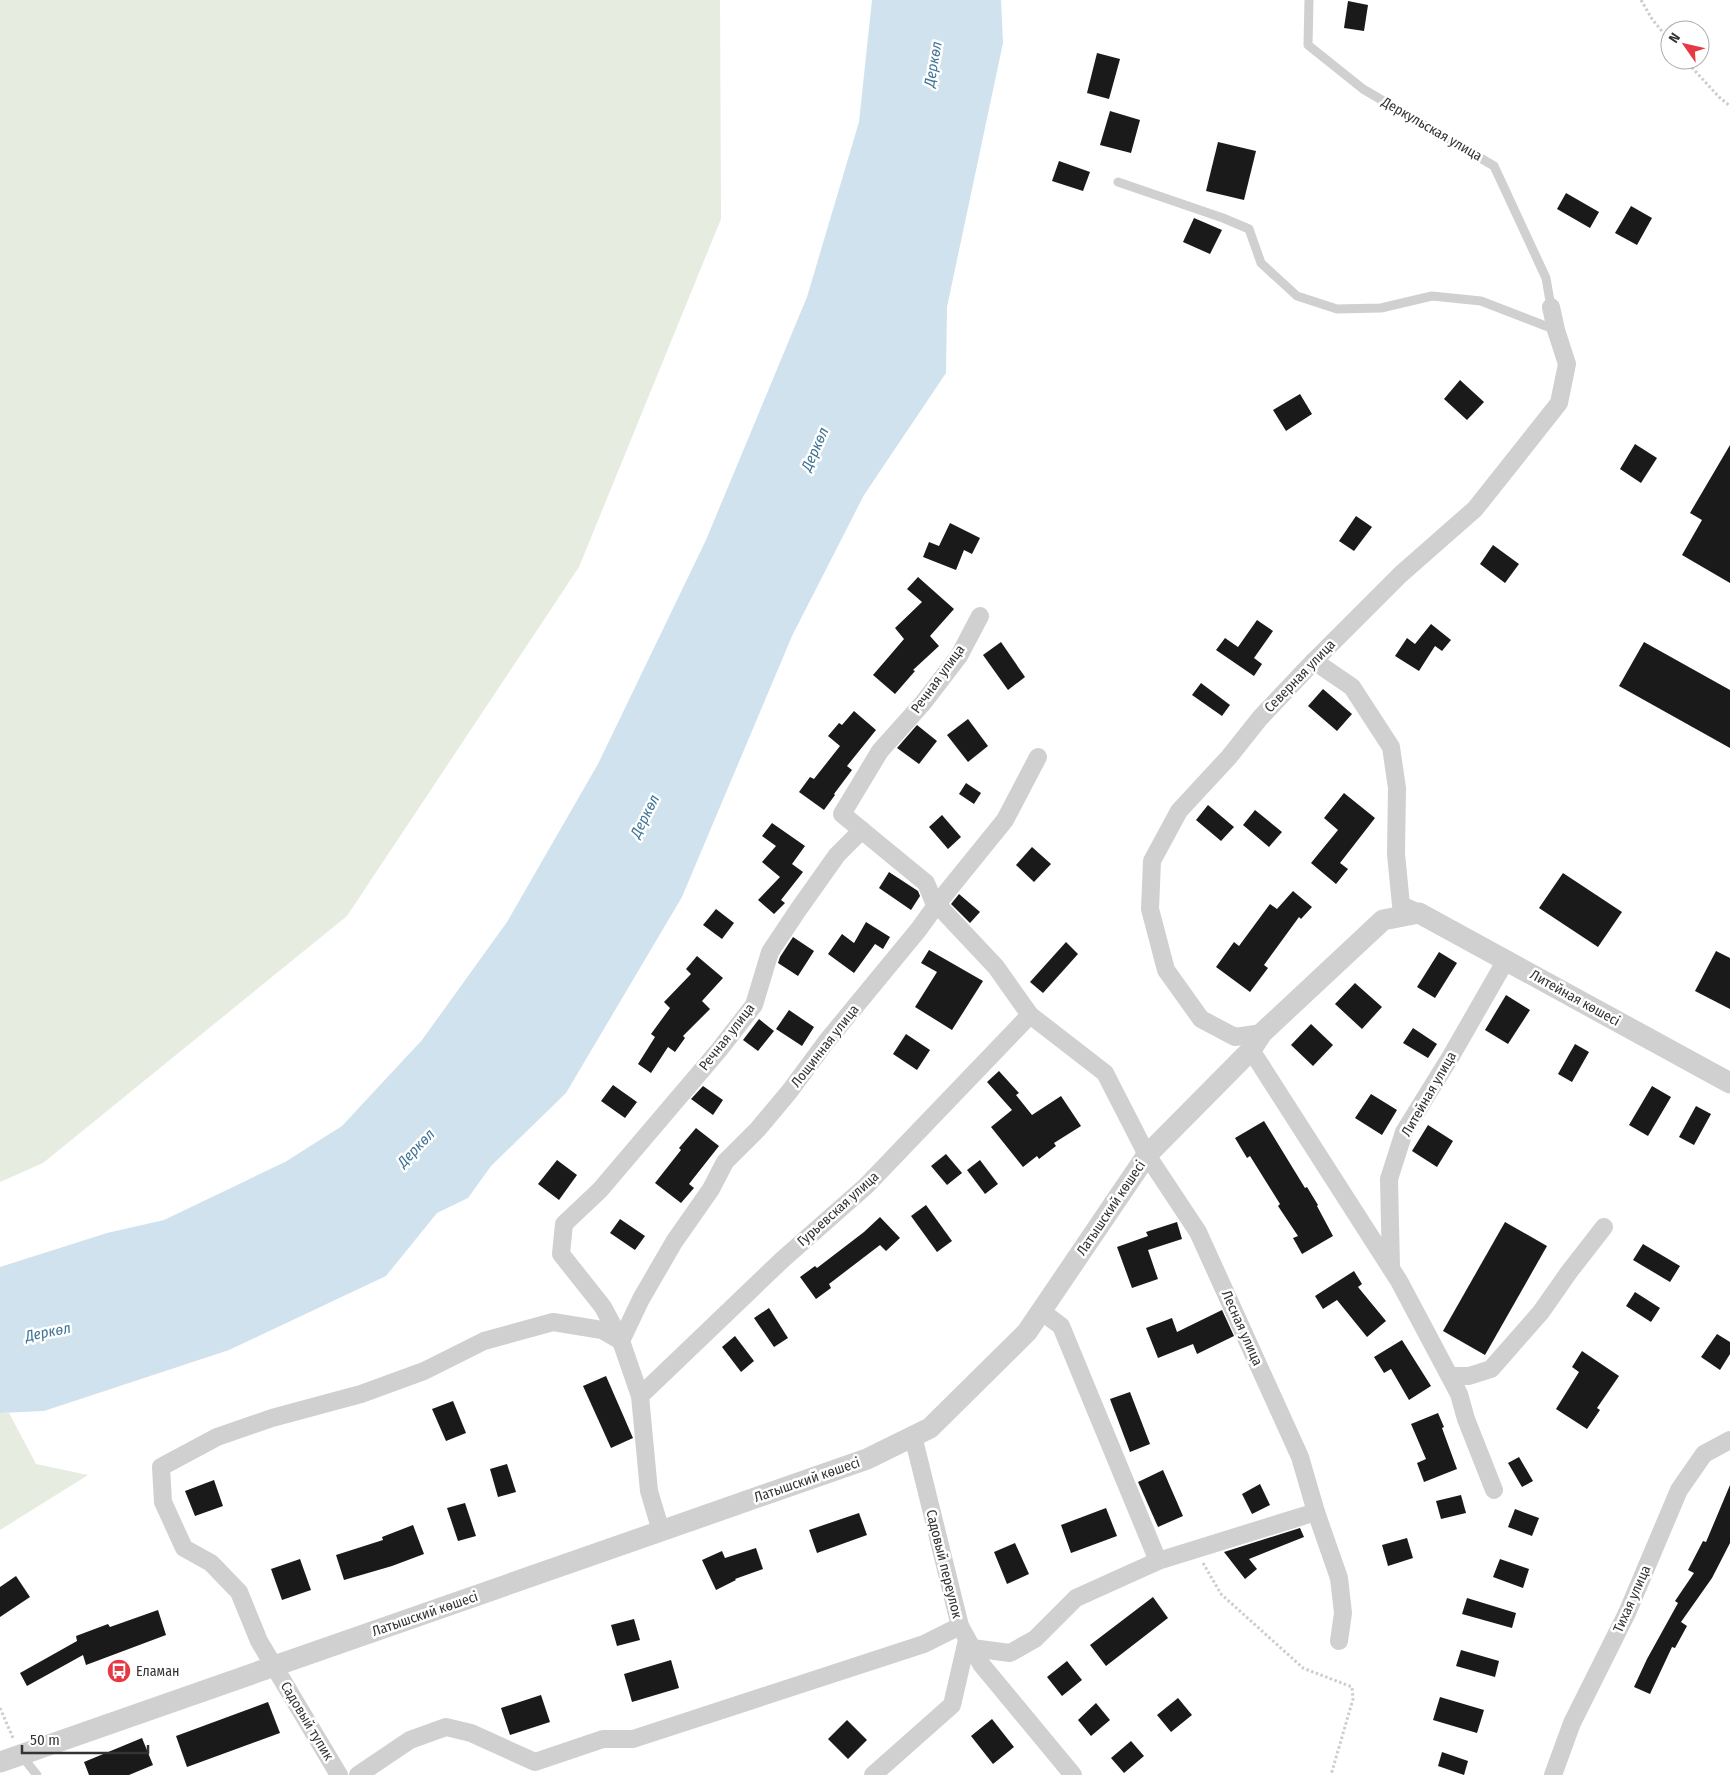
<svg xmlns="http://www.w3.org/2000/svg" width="1730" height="1775" font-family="'Fira Sans Condensed',sans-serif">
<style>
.green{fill:#e6ecdf}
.water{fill:#cfe2ee}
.building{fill:#1a1a1a}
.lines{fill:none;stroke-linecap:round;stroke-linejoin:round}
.path{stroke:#cdcdcd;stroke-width:3;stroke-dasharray:2.5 2.5;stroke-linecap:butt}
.service{stroke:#d0d0d0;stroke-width:9}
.minor{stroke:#d0d0d0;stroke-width:18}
.tertiary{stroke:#d0d0d0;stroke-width:21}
.labels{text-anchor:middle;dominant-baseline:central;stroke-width:5;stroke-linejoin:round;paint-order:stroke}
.street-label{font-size:14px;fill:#333;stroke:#fff}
.poi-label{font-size:14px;fill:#333;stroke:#fff;text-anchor:start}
.water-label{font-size:15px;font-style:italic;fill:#3f7597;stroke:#fff}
</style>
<rect width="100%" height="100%" fill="#fff"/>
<g class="green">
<polygon points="0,0 720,0 721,219 579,567 347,916 43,1163 0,1182"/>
<polygon points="0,1413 9,1413 36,1464 88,1475 0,1530"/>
</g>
<polygon class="water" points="872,0 1001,0 1003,43 947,307 946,373 864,495 792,636 682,897 566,1093 491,1166 468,1198 437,1213 386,1276 229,1350 44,1411 0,1413 0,1267 107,1233 164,1220 285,1162 342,1126 422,1040 507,922 598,764 706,540 807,297 859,122"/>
<g class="building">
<polygon points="1348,1 1368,5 1364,31 1344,28"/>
<polygon points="1097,53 1120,59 1109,99 1087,93"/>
<polygon points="1110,111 1140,120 1131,153 1100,145"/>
<polygon points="1218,142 1256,151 1244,200 1206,191"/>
<polygon points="1059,161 1090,172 1083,191 1052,181"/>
<polygon points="1566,193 1599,212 1590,228 1557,209"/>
<polygon points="1631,206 1652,218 1637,245 1615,233"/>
<polygon points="1194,218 1222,230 1210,254 1183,242"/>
<polygon points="1460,380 1484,402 1467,420 1444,399"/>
<polygon points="1300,394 1312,414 1286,431 1273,410"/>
<polygon points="1635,444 1657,458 1641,483 1620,469"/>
<polygon points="1730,445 1730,583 1682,555 1702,520 1690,513"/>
<polygon points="1356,516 1372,527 1354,551 1339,541"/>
<polygon points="950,523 980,538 972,554 964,550 956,570 923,557 929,542 939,546"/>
<polygon points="1493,545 1519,564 1505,583 1480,564"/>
<polygon points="918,577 954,609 930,636 939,646 913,670 915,671 895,694 873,675 904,639 895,628 922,602 907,589"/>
<polygon points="1257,620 1273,631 1254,658 1262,664 1254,676 1216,650 1225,638 1238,647"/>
<polygon points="1431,624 1451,640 1442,651 1435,646 1419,671 1395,656 1407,638 1415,644"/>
<polygon points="1001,642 1025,677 1008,690 983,655"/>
<polygon points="1644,642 1730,690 1730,748 1619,686"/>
<polygon points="1201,683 1230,705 1222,716 1192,695"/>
<polygon points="1323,689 1352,714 1337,731 1308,706"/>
<polygon points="854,711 876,730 847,766 852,770 834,794 835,795 824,810 799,792 810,777 814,779 840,746 828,736 839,723 842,725"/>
<polygon points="968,719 988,746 968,762 947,735"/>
<polygon points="917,725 937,741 919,764 897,748"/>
<polygon points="966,783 981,793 974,804 959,794"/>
<polygon points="1344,793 1375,818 1340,863 1348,869 1336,884 1311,863 1338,830 1324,818"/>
<polygon points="1208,805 1234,827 1221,841 1196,820"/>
<polygon points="1255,810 1282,832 1269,847 1243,825"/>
<polygon points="942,815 961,837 948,849 929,827"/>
<polygon points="772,823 805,846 792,864 803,872 781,900 785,903 774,914 758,900 780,877 762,862 776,846 762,836"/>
<polygon points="1032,847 1051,864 1034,882 1016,865"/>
<polygon points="889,872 918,891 920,896 911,910 879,888"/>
<polygon points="1563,873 1622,912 1598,947 1539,908"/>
<polygon points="1293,891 1312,907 1301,919 1299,917 1264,965 1268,968 1250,992 1216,967 1234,942 1239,946 1270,904 1277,909"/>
<polygon points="959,894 980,912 970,923 951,904"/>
<polygon points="716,909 734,923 722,939 703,925"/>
<polygon points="866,922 890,937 883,949 875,944 854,973 828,954 842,934 854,943"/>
<polygon points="793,937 814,951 798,976 778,963 780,957"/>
<polygon points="1066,942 1078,954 1043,993 1030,982"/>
<polygon points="929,950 983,981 952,1030 915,1007 937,972 921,963"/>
<polygon points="1716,951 1730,958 1730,1009 1695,991"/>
<polygon points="1439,952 1457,963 1435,998 1417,987"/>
<polygon points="697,956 723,978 702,1001 710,1009 683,1036 685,1038 675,1052 668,1047 651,1073 638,1064 655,1037 651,1034 670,1008 664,1002 691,974 686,969"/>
<polygon points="1355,983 1382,1007 1362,1029 1335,1004"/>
<polygon points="1506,995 1530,1010 1508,1044 1485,1030"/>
<polygon points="789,1010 814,1027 802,1046 776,1029"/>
<polygon points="759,1019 774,1031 758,1051 743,1040"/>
<polygon points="1311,1024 1333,1045 1313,1066 1291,1045"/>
<polygon points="1413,1028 1437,1044 1428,1058 1403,1043"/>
<polygon points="906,1034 930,1050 917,1070 893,1054"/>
<polygon points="1575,1044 1589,1052 1572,1082 1558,1074"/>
<polygon points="999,1071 1019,1093 1016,1095 1032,1115 1061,1096 1081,1126 1054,1143 1056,1146 1039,1159 1037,1156 1023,1167 991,1127 1012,1110 987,1082"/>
<polygon points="613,1085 637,1102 625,1118 601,1101"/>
<polygon points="703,1086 723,1100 713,1115 691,1099"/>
<polygon points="1652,1086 1671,1097 1648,1136 1629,1125"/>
<polygon points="1371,1094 1397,1110 1382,1135 1355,1118"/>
<polygon points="1696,1106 1711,1114 1694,1145 1679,1137"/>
<polygon points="1264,1121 1305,1188 1307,1187 1318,1205 1317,1206 1333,1236 1302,1254 1293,1238 1298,1236 1278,1206 1280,1204 1250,1156 1247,1158 1235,1138"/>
<polygon points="1428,1125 1453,1141 1437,1167 1412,1151"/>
<polygon points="696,1128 719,1146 689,1184 694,1188 681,1203 655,1183 681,1150 679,1148"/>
<polygon points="946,1154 962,1173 947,1185 931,1166"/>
<polygon points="557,1160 577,1175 559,1200 538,1184"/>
<polygon points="980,1160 998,1184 985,1194 967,1170"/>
<polygon points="926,1205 952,1241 937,1252 911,1216"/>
<polygon points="880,1217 900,1238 886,1251 880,1245 829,1284 831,1288 816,1299 800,1277 815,1266 817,1268 864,1232"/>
<polygon points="620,1219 645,1236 635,1250 610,1233"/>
<polygon points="1177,1222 1182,1239 1148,1250 1158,1279 1132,1288 1117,1247 1148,1236 1146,1232"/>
<polygon points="1505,1222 1547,1246 1485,1355 1443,1331"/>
<polygon points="1643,1244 1680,1266 1670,1282 1633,1260"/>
<polygon points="1354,1271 1362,1284 1358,1287 1386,1321 1367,1337 1337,1300 1323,1309 1315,1296"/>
<polygon points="1635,1292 1660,1308 1651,1322 1626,1306"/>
<polygon points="769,1308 788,1338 774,1347 754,1318"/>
<polygon points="1222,1310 1234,1336 1197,1354 1193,1344 1158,1358 1146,1328 1172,1318 1177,1332"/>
<polygon points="1717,1334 1730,1342 1730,1354 1720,1370 1701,1357"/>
<polygon points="735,1336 754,1361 741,1372 722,1347"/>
<polygon points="1402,1340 1431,1386 1409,1400 1391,1369 1384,1373 1374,1357"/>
<polygon points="1582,1351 1619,1376 1597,1408 1600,1410 1587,1429 1556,1409 1579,1372 1572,1367"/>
<polygon points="606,1376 633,1438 611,1448 583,1386"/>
<polygon points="1130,1392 1150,1444 1130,1452 1110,1399"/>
<polygon points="453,1401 466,1433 446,1441 432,1409"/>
<polygon points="1438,1413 1444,1427 1442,1428 1457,1469 1424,1482 1417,1463 1426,1459 1411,1424"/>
<polygon points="1519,1457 1533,1481 1522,1487 1508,1463"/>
<polygon points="507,1464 516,1492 498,1497 490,1469"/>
<polygon points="1163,1470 1183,1516 1158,1527 1138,1482"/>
<polygon points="214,1480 223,1506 195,1516 185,1491"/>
<polygon points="1260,1484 1270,1505 1252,1514 1242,1494"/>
<polygon points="1730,1485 1730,1543 1712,1578 1681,1622 1687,1626 1675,1648 1672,1647 1650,1694 1634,1687 1647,1659 1678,1603 1675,1601 1694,1573 1688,1570 1703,1541 1706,1542"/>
<polygon points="1461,1495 1466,1513 1441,1519 1436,1501"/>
<polygon points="465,1503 476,1536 458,1541 447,1508"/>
<polygon points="1106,1508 1117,1536 1071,1553 1061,1525"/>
<polygon points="1515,1509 1539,1518 1532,1536 1508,1527"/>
<polygon points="859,1513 867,1535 817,1553 809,1530"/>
<polygon points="413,1525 424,1554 392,1566 344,1580 336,1555 383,1540 382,1537"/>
<polygon points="1300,1528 1304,1537 1249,1559 1257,1569 1245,1579 1224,1552"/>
<polygon points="1407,1538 1413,1558 1388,1566 1382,1545"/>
<polygon points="1015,1543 1029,1574 1007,1584 994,1552"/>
<polygon points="756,1548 763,1569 735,1579 736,1580 716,1590 702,1560 722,1551 725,1558"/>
<polygon points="300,1559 311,1590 282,1600 271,1569"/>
<polygon points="1500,1559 1529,1569 1523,1588 1493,1577"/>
<polygon points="16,1576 30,1597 0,1617 0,1587"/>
<polygon points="1153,1597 1168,1618 1106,1666 1090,1645"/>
<polygon points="1467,1598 1516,1613 1512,1628 1462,1614"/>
<polygon points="158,1610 166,1635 86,1665 83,1655 27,1686 20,1673 77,1641 76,1636 108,1624 110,1627"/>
<polygon points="634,1619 640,1640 617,1646 611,1625"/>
<polygon points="1461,1650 1499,1661 1495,1677 1456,1666"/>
<polygon points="671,1660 679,1688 632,1702 624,1674"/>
<polygon points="1067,1661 1082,1680 1062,1696 1047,1677"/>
<polygon points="541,1695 550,1722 510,1735 501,1708"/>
<polygon points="1440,1697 1484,1710 1477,1733 1433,1720"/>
<polygon points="1178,1698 1192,1715 1171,1732 1157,1715"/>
<polygon points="268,1702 280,1733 187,1767 176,1736"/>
<polygon points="1096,1703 1110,1720 1091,1736 1078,1720"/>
<polygon points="992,1719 1014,1747 993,1764 971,1736"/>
<polygon points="847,1720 867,1740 848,1759 828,1739"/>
<polygon points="142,1738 153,1765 129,1775 89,1775 84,1762"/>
<polygon points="1131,1741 1144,1756 1124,1773 1111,1758"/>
<polygon points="1442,1752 1468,1761 1464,1775 1438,1766"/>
</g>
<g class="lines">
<g class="path">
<polyline points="1641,0 1652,19 1670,41"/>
<polyline points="1685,60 1719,97 1730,106"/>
<polyline points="1203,1563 1221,1594 1303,1668 1352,1687 1353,1699 1331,1775"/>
<polyline points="0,1708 13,1738"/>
</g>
<g class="service">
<polyline points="1309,0 1308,45 1363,89 1494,166 1546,278 1551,307"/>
<polyline points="1118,182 1223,218 1249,229 1261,263 1297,296 1337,309 1381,308 1432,296 1481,301 1556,330"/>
<polyline points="21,1755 37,1775"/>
</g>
<g class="minor">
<polyline points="980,616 959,656 923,703 880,751 842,814 926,883 933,900 996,967 1030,1015 1105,1073 1147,1155 1198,1232 1300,1457 1316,1512 1339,1578 1343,1613 1339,1641"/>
<polyline points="1314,661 1352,687 1391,747 1397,788 1396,854 1401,905 1419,913"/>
<polyline points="1262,1033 1235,1037 1201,1019 1166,970 1150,909 1152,861 1179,811 1229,757 1260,718 1314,661 1401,574 1475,509 1559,403 1567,364 1556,330 1551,307"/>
<polyline points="1251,1050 1399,1281 1459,1394 1466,1419 1494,1490"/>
<polyline points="1391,1267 1389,1179 1404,1132 1451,1056 1506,960"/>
<polyline points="1041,1311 1061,1326 1158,1561"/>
<polyline points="1450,1376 1469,1376 1491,1369 1541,1312 1569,1272 1604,1227"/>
<polyline points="640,1396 782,1260 866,1186 1030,1015"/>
<polyline points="913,1436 960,1626 981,1664 1073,1775"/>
<polyline points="661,1531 649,1491 640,1396 621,1341 603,1307 561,1254 564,1224 600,1190 719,1050 754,1005 770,952 798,910 837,855 862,830"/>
<polyline points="972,1648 1010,1653 1035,1639 1076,1598 1158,1561 1316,1512"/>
<polyline points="339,1775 259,1641 239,1592 211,1563 184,1548 163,1502 161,1467 217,1437 272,1418 361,1394 424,1371 484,1341 553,1322 602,1330 621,1341 641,1299 674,1242 711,1189 725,1162 758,1129 789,1092 826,1042 919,929 937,904 1005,820 1038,757"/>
<polyline points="358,1775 410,1740 446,1727 471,1733 535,1762 603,1739 633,1739 924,1644 960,1626"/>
<polyline points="873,1775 952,1705 967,1640"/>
<polyline points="1553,1775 1572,1723 1627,1613 1679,1490 1704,1454 1730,1440"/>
</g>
<polyline class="tertiary" points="0,1762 867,1459 930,1428 1027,1332 1147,1155 1251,1050 1262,1033 1383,920 1419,913 1730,1083"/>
</g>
<defs>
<g id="bus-disc" transform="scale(1.25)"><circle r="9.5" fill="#e63946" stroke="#fff"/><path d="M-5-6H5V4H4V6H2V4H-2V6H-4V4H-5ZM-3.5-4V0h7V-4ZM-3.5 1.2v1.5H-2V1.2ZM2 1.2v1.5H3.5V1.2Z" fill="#fff"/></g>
</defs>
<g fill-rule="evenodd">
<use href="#bus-disc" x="119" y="1671"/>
</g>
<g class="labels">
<g class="street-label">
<text transform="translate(1432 129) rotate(30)">Деркульская улица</text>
<text transform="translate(1300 676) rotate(-46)">Северная улица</text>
<text transform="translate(938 679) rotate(-54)">Речная улица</text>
<text transform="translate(1575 998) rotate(29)">Литейная көшесі</text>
<text transform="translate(727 1037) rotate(-52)">Речная улица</text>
<text transform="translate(825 1046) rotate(-52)">Лощинная улица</text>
<text transform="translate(1429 1094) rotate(-60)">Литейная улица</text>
<text transform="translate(1111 1208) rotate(-56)">Латышский көшесі</text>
<text transform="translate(838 1209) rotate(-42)">Гурьевская улица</text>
<text transform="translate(1242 1328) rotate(66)">Лесная улица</text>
<text transform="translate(807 1480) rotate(-19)">Латышский көшесі</text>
<text transform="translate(944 1564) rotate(76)">Садовый переулок</text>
<text transform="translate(1632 1599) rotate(-66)">Тихая улица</text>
<text transform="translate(425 1614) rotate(-19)">Латышский көшесі</text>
<text transform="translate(307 1721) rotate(59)">Садовый тупик</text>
</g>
<g class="poi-label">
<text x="136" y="1671">Еламан</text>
</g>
<g class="water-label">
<text transform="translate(933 64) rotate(-80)">Деркөл</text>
<text transform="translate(815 449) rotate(-66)">Деркөл</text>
<text transform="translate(645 816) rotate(-63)">Деркөл</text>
<text transform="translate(416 1148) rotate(-46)">Деркөл</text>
<text transform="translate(48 1332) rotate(-11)">Деркөл</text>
</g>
</g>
<g transform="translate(1685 45) rotate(304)"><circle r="24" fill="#ffffff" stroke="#adadad"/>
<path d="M0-4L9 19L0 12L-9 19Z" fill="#e63946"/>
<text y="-8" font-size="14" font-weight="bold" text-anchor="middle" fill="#333333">N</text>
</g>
<path d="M22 1745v8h126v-8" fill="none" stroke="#333333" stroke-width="2.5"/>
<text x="30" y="1745" font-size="15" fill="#333333" stroke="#ffffff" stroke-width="4" paint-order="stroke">50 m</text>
</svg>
